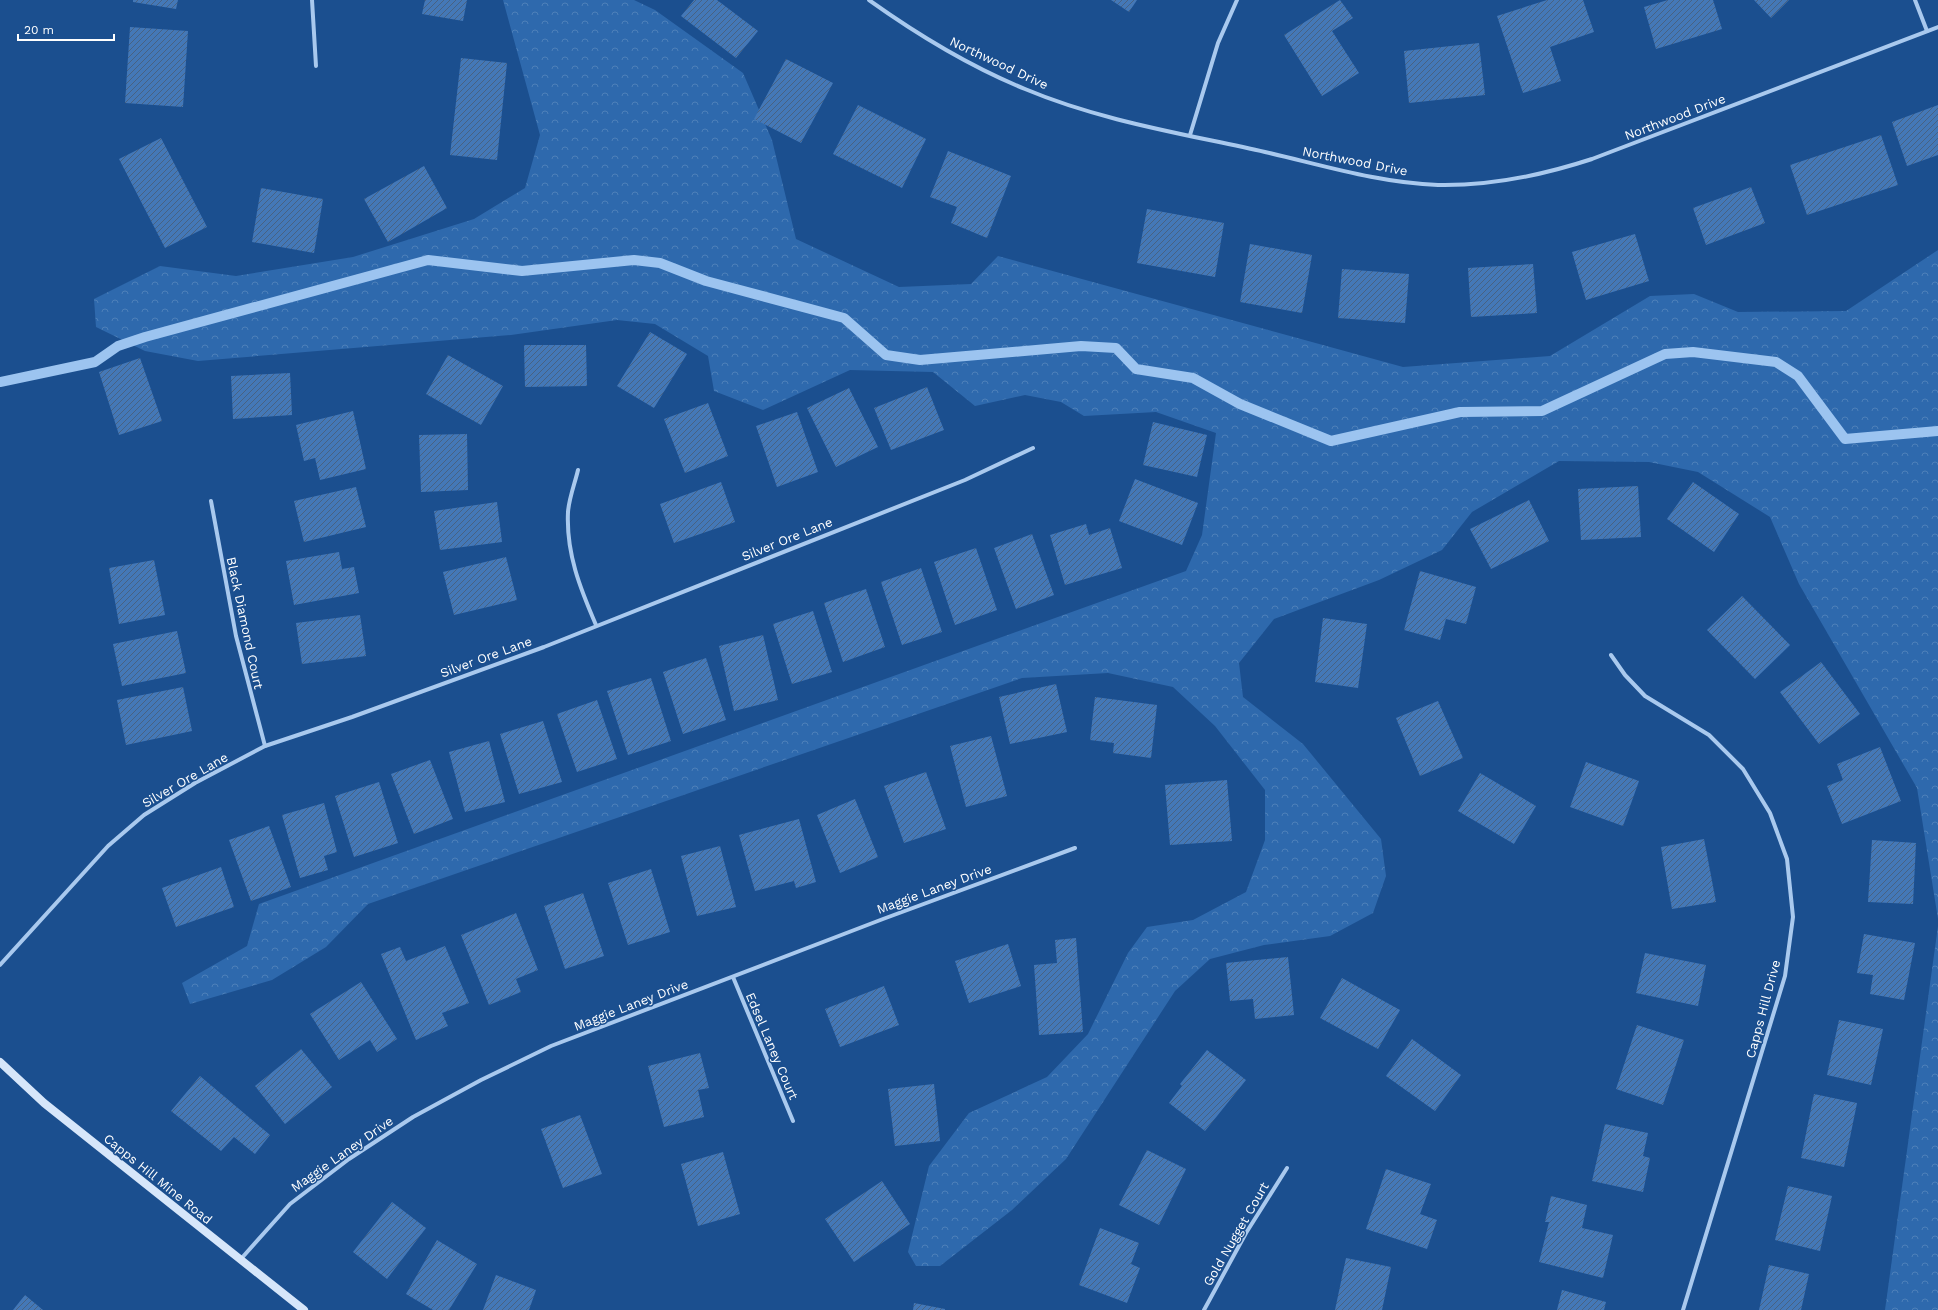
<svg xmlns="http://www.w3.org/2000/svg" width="1938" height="1310" font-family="'Work Sans',sans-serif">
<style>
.forest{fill:url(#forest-crowns)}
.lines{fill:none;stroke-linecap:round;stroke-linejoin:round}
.stream{stroke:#9cc4f0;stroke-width:10}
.building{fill:url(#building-hatch)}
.street{stroke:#a9c9ee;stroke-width:4}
.secondary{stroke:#d6e6fa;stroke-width:8}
.labels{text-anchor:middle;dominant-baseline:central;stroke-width:3;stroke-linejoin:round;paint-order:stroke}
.street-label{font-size:13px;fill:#fff;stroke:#1b4f8f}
</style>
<defs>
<pattern id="forest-crowns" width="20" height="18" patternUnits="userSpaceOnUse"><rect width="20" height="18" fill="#2e69ad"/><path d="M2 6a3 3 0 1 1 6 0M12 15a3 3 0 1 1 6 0" fill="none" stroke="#4d80b9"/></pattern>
<pattern id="building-hatch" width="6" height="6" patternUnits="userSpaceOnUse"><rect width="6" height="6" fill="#4478b7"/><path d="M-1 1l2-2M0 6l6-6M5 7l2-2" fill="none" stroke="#486282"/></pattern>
</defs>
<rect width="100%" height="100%" fill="#1b4f8f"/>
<g class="forest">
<polygon points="503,0 634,0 655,10 743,73 772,140 796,239 899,287 971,284 998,256 1403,367 1550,356 1650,296 1694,294 1738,312 1846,311 1938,250 1938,919 1917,788 1799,584 1770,517 1698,472 1649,462 1559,461 1472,512 1442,550 1379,580 1274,619 1239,663 1243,697 1303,744 1381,839 1386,876 1373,913 1330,936 1264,945 1210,959 1175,991 1066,1159 1012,1210 940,1266 916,1266 908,1252 929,1166 969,1113 1047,1077 1088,1034 1128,953 1147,927 1193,920 1246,892 1265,840 1265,790 1215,726 1173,687 1108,673 1022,678 368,904 326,947 272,980 190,1004 182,983 247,946 259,904 1186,571 1202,535 1216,433 1156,412 1084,416 1061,402 1025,395 975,406 933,372 850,370 763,410 714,391 708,356 655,324 617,320 511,335 198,361 145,351 96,327 94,299 160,266 236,276 353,257 474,219 525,188 540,135"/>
<polygon points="1938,926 1938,1310 1885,1310"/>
</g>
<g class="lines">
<polyline class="stream" points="0,382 95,362 118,346 145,337 428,260 522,271 634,260 660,263 706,281 844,318 886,355 920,360 1081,346 1116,348 1136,369 1193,378 1240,404 1331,441 1460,412 1542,411 1665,354 1693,352 1776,362 1798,376 1845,439 1938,431"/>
</g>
<g class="building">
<polygon points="133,0 178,0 176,9 133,2"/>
<polygon points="425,0 467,0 463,21 422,14"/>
<polygon points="694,0 717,0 758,31 736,58 681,16"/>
<polygon points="1111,0 1137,0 1129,12"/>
<polygon points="1340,0 1353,18 1332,31 1359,73 1322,96 1284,35"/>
<polygon points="1547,0 1583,0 1594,32 1550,47 1561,81 1523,93 1497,16"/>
<polygon points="1668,0 1713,0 1722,29 1656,49 1644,7"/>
<polygon points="1754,0 1789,0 1771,18"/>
<polygon points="130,27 188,31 183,107 125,103"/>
<polygon points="1479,43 1485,95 1409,103 1404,51"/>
<polygon points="461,58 507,63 497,160 450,155"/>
<polygon points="786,59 833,83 801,143 754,119"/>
<polygon points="858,105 926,139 902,188 833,154"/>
<polygon points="1938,105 1938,155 1907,166 1892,122"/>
<polygon points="1881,135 1898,185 1807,215 1790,165"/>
<polygon points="161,138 207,227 165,248 119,159"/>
<polygon points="948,151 1011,176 987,238 951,223 957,207 930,197"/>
<polygon points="424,166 447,208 388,242 364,199"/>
<polygon points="1751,187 1765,223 1706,245 1693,208"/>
<polygon points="261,188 323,199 314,253 252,242"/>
<polygon points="1147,209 1224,223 1215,277 1137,263"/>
<polygon points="1635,234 1649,281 1586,300 1572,252"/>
<polygon points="1250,244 1312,255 1302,313 1240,302"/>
<polygon points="1533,264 1537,313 1471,317 1468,268"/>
<polygon points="1342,269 1409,274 1405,323 1338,318"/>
<polygon points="650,332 687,354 654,408 617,386"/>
<polygon points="524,345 586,345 587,386 525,387"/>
<polygon points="448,355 503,386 481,425 426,394"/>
<polygon points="140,358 162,421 119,435 99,372"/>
<polygon points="290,373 292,415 233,419 231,376"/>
<polygon points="927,387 944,430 891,450 874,408"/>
<polygon points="849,388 878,447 836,467 807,408"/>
<polygon points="708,403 728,456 685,473 664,419"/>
<polygon points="353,411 366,469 320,480 315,458 304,461 296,425"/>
<polygon points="797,412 818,472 777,487 756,426"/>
<polygon points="1153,422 1207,435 1197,477 1143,465"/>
<polygon points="467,434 468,490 421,492 419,435"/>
<polygon points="1135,479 1198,503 1182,545 1119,521"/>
<polygon points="721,482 735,522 674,543 660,504"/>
<polygon points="1693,482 1739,514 1714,552 1667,519"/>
<polygon points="1638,486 1641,537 1581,540 1578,489"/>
<polygon points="356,487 366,527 304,542 294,501"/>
<polygon points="1529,500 1549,541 1491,569 1470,529"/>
<polygon points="497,502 502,542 440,550 434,511"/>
<polygon points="1086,524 1089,535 1110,528 1122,568 1065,585 1050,535"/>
<polygon points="1032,534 1054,595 1016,609 994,548"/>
<polygon points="976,548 997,610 955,625 934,562"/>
<polygon points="339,552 342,569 354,567 359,593 294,605 286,561"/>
<polygon points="506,557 517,600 454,615 443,572"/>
<polygon points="154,560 165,615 119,624 109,568"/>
<polygon points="921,568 942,632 902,645 881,582"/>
<polygon points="1420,571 1476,587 1466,624 1446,619 1440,640 1404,630"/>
<polygon points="866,589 885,647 843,662 824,603"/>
<polygon points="1742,596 1790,645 1755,679 1707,630"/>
<polygon points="813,611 832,672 792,684 773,624"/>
<polygon points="360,615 366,656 302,664 296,623"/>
<polygon points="1323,618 1367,624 1358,688 1315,682"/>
<polygon points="177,631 186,673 122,686 113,644"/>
<polygon points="763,635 778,700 734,711 719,646"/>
<polygon points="706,658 726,720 683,734 663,672"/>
<polygon points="1821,662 1860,714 1819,744 1780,692"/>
<polygon points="651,678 671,741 628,755 607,691"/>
<polygon points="1056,684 1067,732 1010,744 999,697"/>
<polygon points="183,687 192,731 126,745 117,700"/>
<polygon points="1095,697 1157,705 1151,758 1113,753 1114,743 1090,740"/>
<polygon points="597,700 617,759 577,772 557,714"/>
<polygon points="1438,701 1463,758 1420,776 1396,718"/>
<polygon points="543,721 562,782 519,794 500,734"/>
<polygon points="991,736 1007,796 966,807 950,746"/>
<polygon points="489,741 505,802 465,812 449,752"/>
<polygon points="1880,747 1901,801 1842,824 1827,786 1843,780 1837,764"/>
<polygon points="430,760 453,819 414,834 391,774"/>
<polygon points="1586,762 1639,781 1623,826 1570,807"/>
<polygon points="926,772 946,829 904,843 884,786"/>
<polygon points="1480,773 1536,806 1514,844 1458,811"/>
<polygon points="1227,780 1232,841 1170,845 1165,785"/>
<polygon points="379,782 398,843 354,857 335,796"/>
<polygon points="855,799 878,857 840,873 817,815"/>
<polygon points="324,803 337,852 324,856 328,870 300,878 282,815"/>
<polygon points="799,819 816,882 796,888 794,881 755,891 739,835"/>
<polygon points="269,826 291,887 251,901 229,840"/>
<polygon points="1704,839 1716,902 1672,909 1661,847"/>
<polygon points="1872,840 1916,843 1913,904 1868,902"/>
<polygon points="720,846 736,907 697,916 681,856"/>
<polygon points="221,867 234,907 176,927 162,888"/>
<polygon points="651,869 670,932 628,945 608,883"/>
<polygon points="583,893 604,956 565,969 544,906"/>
<polygon points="516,913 538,970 516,979 521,992 489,1005 461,935"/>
<polygon points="1864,934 1915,943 1904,1000 1870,994 1873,975 1857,973"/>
<polygon points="1076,938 1083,1032 1039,1035 1034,965 1057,963 1055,940"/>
<polygon points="1008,944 1021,986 969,1003 955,961"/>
<polygon points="445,946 469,1003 442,1013 448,1026 416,1040 381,954 400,947 406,961"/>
<polygon points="1645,953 1706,965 1698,1006 1636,993"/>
<polygon points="1288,957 1294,1015 1255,1019 1253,999 1230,1001 1226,963"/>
<polygon points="1342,978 1400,1010 1378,1049 1320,1018"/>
<polygon points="361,982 397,1039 377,1052 370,1040 339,1060 310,1014"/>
<polygon points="884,986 899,1025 840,1047 825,1009"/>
<polygon points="1839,1020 1883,1029 1871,1085 1827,1075"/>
<polygon points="1637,1025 1684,1040 1663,1105 1616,1089"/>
<polygon points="1412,1039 1461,1075 1435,1111 1386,1076"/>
<polygon points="301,1049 332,1087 285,1124 255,1086"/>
<polygon points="1207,1050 1246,1080 1205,1131 1169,1103 1182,1086 1180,1084"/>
<polygon points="700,1053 709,1088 698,1090 704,1117 664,1127 648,1066"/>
<polygon points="200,1076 270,1135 255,1154 234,1137 221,1151 171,1111"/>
<polygon points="934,1084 940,1141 895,1146 888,1089"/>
<polygon points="1814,1094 1857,1103 1844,1167 1801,1158"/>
<polygon points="580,1115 602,1174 563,1188 541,1129"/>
<polygon points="1605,1124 1648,1133 1643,1156 1650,1158 1643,1192 1592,1181"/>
<polygon points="1147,1150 1186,1169 1159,1225 1119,1205"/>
<polygon points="723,1152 740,1214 698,1226 681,1164"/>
<polygon points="1386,1169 1431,1184 1420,1214 1437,1220 1427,1249 1366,1229"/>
<polygon points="882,1181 910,1224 854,1262 825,1219"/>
<polygon points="1788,1186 1832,1196 1820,1251 1775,1240"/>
<polygon points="1551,1196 1587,1205 1582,1228 1613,1235 1603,1278 1539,1262 1549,1222 1545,1222"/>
<polygon points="392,1202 426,1228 387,1279 353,1252"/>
<polygon points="1100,1228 1139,1243 1131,1264 1140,1268 1127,1303 1079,1285"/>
<polygon points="437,1240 477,1264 449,1310 433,1310 406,1294"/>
<polygon points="1346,1258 1391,1267 1382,1310 1335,1310"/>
<polygon points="1769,1265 1809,1274 1801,1310 1759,1310"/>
<polygon points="496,1275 536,1290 529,1310 483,1310"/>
<polygon points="1562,1290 1606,1302 1604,1310 1557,1310"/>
<polygon points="25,1295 43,1310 13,1310"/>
<polygon points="914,1303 945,1309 945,1310 913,1310"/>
</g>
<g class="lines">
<g class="street">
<polyline points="312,0 316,66"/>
<path d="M869,0c49,35 100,66 156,89 76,32 160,45 240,63 57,13 114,31 173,33 52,1 105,-10 154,-26l346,-132"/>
<polyline points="1915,0 1927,31"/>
<polyline points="1190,135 1218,43 1237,0"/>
<path d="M578,470c-3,13 -9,28 -10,42 -2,41 12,76 28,113"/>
<polyline points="211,501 236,636 265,746"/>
<polyline points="1611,655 1625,675 1645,696 1709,735 1743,769 1770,813 1787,859 1793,917 1785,976 1683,1310"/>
<polyline points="0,965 108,846 144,815 195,783 265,746 352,717 544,647 965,480 1033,448"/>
<polyline points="733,977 793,1121"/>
<polyline points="240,1260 290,1204 349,1159 413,1117 481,1080 551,1046 883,919 1075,848"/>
<polyline points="1204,1310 1246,1233 1287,1168"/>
</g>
<polyline class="secondary" points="0,1062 44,1103 304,1310"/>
</g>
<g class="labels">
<g class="street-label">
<text transform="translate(999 63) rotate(25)">Northwood Drive</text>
<text transform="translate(1675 117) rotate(-21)">Northwood Drive</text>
<text transform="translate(1355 161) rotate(11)">Northwood Drive</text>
<text transform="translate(787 539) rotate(-22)">Silver Ore Lane</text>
<text transform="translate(245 623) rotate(78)">Black Diamond Court</text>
<text transform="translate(486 657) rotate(-20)">Silver Ore Lane</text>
<text transform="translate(185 780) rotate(-30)">Silver Ore Lane</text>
<text transform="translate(934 889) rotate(-20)">Maggie Laney Drive</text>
<text transform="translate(631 1005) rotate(-21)">Maggie Laney Drive</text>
<text transform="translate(1763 1009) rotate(-75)">Capps Hill Drive</text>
<text transform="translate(772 1046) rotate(67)">Edsel Laney Court</text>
<text transform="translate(342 1154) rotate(-35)">Maggie Laney Drive</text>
<text transform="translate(158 1179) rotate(39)">Capps Hill Mine Road</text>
<text transform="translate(1236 1234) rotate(-60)">Gold Nugget Court</text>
</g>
</g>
<path d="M18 34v6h96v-6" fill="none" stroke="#ffffff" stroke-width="2"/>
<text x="24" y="34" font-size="12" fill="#ffffff" stroke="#1b4f8f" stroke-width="3" paint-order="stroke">20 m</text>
</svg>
